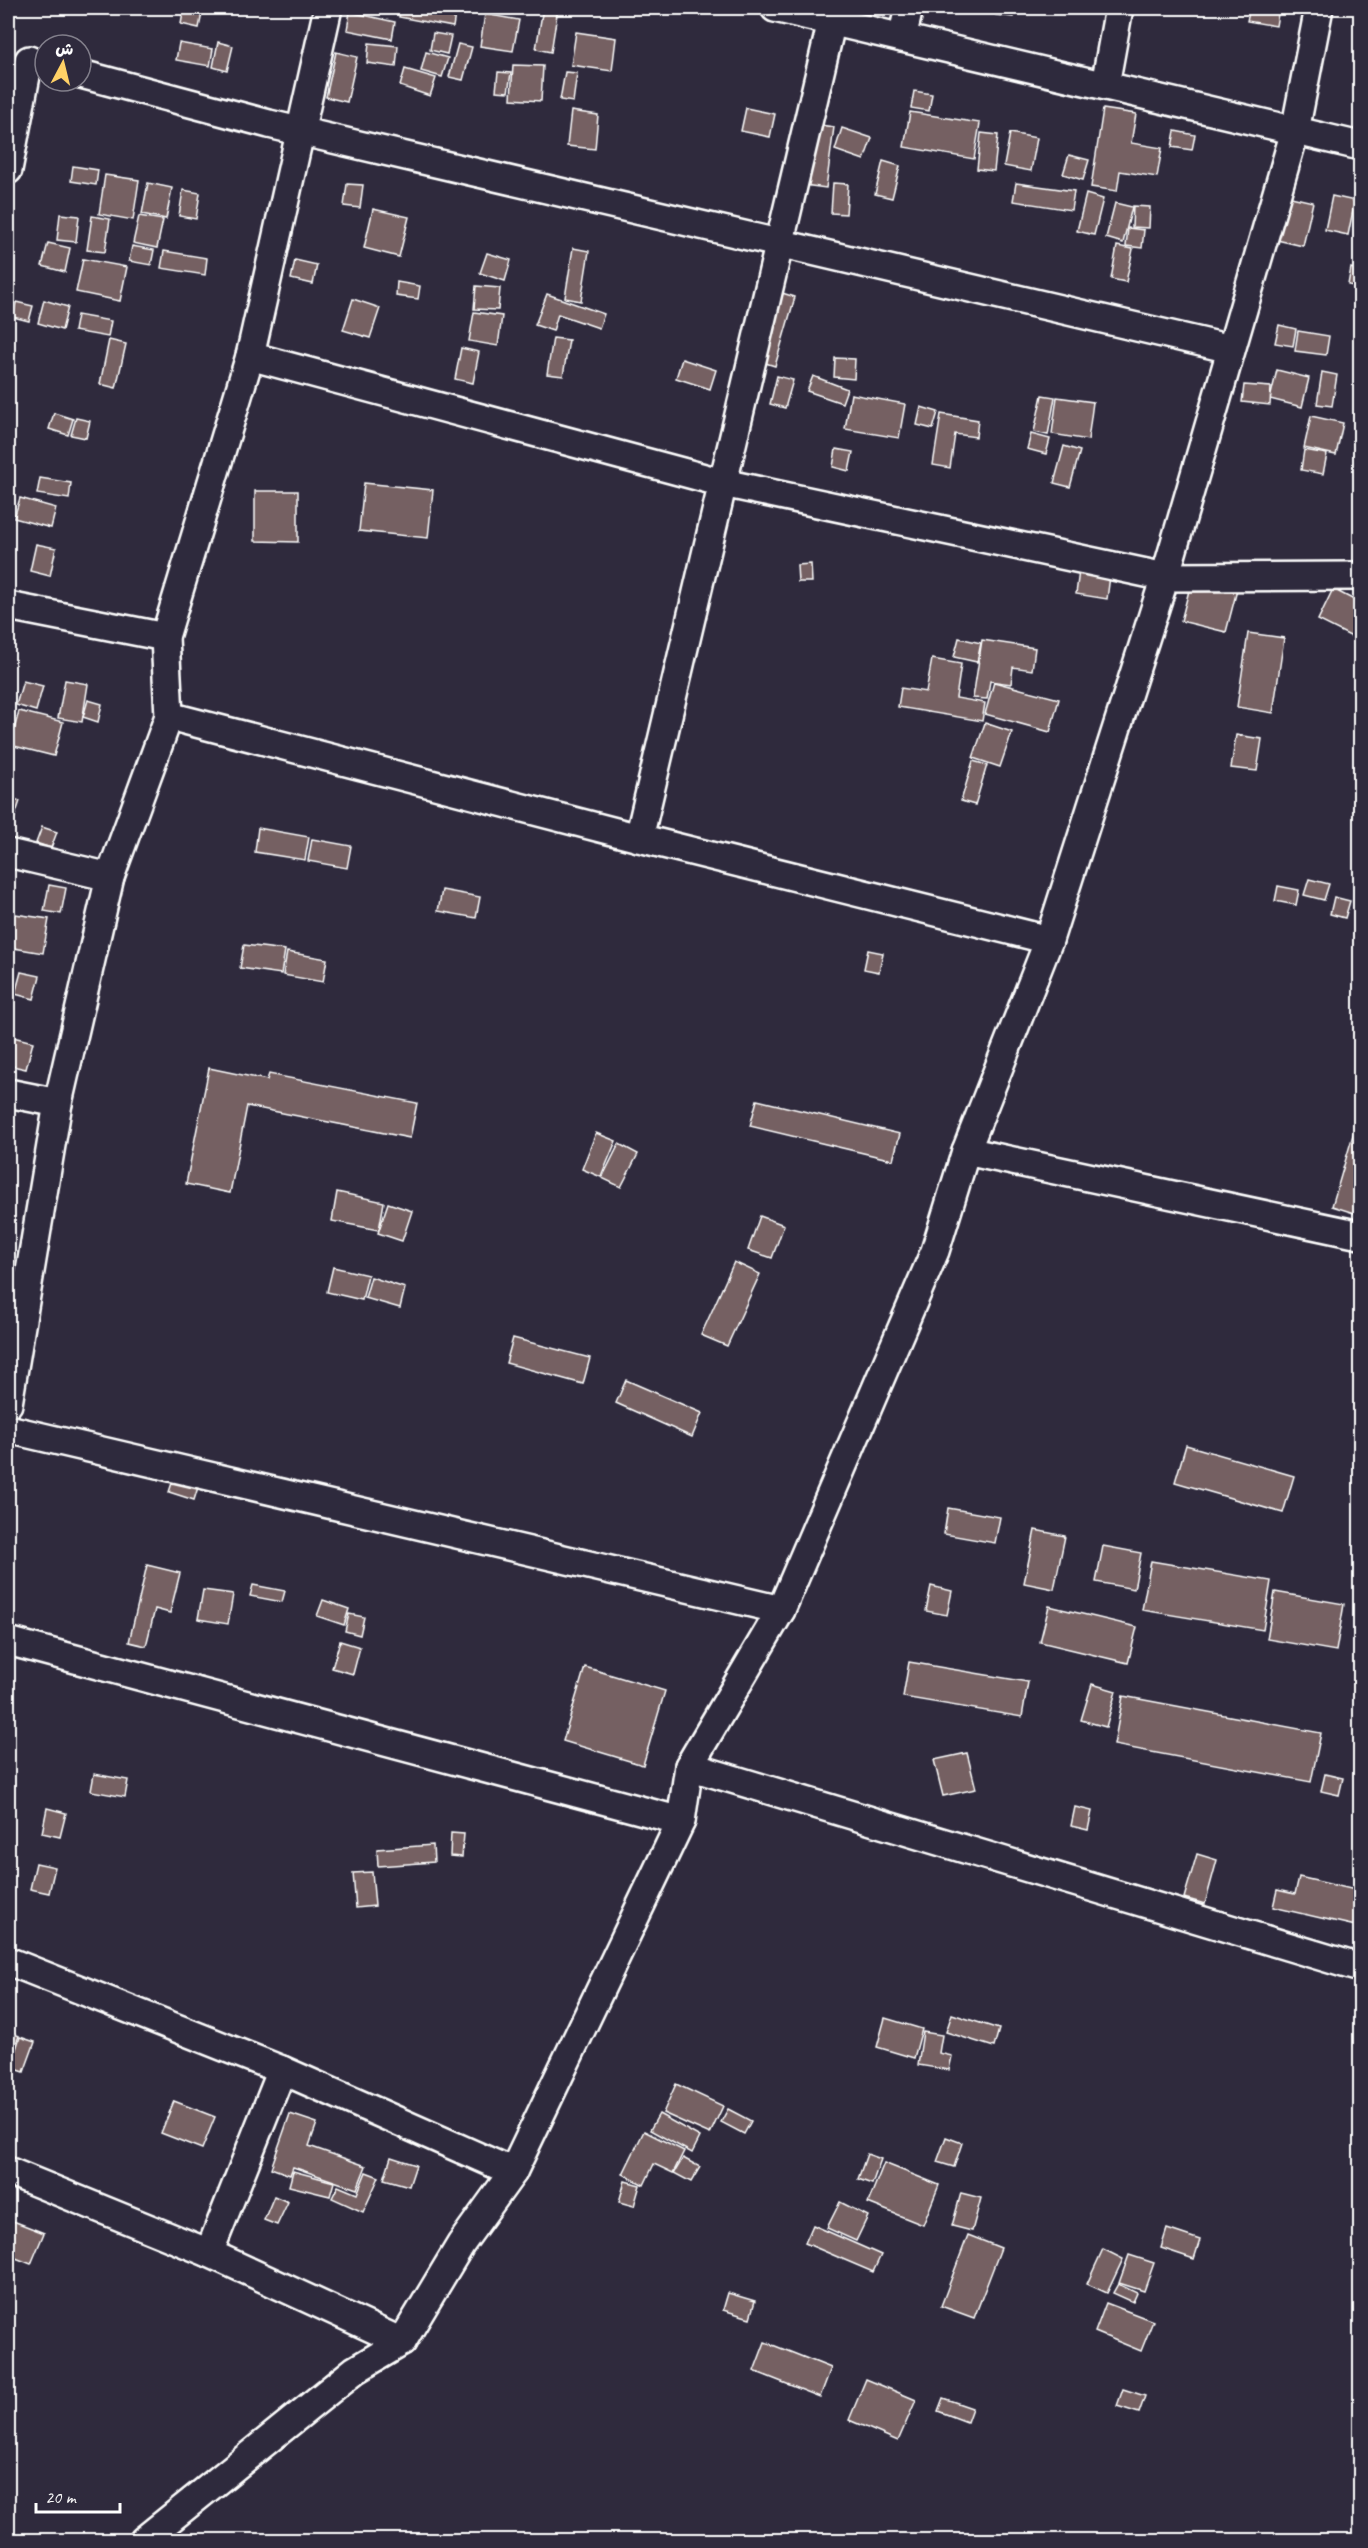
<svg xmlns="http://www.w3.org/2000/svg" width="1368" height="2548" font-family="Caveat,'Playpen Sans Arabic',sans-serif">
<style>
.building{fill:#756162;stroke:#fff;stroke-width:1.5}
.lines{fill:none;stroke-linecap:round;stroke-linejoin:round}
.street-casing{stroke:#fff;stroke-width:32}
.street{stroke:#2f2a3d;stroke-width:27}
</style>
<rect width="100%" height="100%" fill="#2f2a3d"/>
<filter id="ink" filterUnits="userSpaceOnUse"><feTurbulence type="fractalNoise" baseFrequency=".0167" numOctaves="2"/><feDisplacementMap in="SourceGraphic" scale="12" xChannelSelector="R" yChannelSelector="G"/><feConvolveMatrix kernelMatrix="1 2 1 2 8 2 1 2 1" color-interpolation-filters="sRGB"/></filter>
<g filter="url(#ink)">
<g class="building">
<polygon points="184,8 203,8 199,28 181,24"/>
<polygon points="401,8 456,8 453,27 399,17"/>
<polygon points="543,8 558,8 551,52 536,49"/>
<polygon points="997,8 1014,8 1013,17 996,15"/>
<polygon points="1250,8 1279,8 1276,26 1247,21"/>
<polygon points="350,12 395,22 392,39 347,30"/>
<polygon points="485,14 519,20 513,51 480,46"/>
<polygon points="576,32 616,38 612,71 571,65"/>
<polygon points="433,33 451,36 447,54 430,50"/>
<polygon points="218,42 233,46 227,71 213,67"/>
<polygon points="179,43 213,49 210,66 176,60"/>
<polygon points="369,43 398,46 396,67 367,63"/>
<polygon points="458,44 472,47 463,80 449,77"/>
<polygon points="336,52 357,57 347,102 326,97"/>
<polygon points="426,52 448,58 442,77 421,71"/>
<polygon points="513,65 543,66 541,101 511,99"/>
<polygon points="405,69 436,78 430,96 400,86"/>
<polygon points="498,72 511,73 508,92 496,91"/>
<polygon points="565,72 577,73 573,102 560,100"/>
<polygon points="914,91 932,94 929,111 911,108"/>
<polygon points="746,108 775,114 770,137 741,131"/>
<polygon points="1103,109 1136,114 1131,143 1162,148 1157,177 1120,171 1117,191 1091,187"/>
<polygon points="571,111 598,115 595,149 567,146"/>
<polygon points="910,112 980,123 974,159 904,147"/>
<polygon points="812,124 834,127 826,188 804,185"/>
<polygon points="842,128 872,138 864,160 835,150"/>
<polygon points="1175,131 1195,135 1192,150 1172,147"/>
<polygon points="981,133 998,135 994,171 977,169"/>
<polygon points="1010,133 1037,138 1031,171 1004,166"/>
<polygon points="1069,155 1089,160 1083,180 1063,174"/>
<polygon points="883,161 900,166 892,198 875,194"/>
<polygon points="73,166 98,170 96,185 71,181"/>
<polygon points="105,175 139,180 133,220 99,214"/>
<polygon points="148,183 172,188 166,219 142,214"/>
<polygon points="833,183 848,184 846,214 831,213"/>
<polygon points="1016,183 1074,191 1071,210 1013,201"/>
<polygon points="347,184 363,185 360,208 344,206"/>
<polygon points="183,190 200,193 196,219 179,216"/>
<polygon points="1086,194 1103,199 1094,235 1077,231"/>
<polygon points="1278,194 1313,202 1303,246 1268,238"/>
<polygon points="1332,196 1355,201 1348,235 1325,230"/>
<polygon points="1115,203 1132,207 1123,243 1106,238"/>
<polygon points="1133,206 1150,207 1149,228 1132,227"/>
<polygon points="373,209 409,217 399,257 364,248"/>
<polygon points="60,214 79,216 76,242 57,240"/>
<polygon points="92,216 110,219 105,252 87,250"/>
<polygon points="139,216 163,220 157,248 133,243"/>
<polygon points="1128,228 1144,230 1142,248 1126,246"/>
<polygon points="48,243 70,248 65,272 42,266"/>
<polygon points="132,246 154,250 151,265 129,261"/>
<polygon points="1117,246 1133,249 1126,282 1111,279"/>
<polygon points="573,248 589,251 581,301 565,298"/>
<polygon points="164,251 207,258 205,275 161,268"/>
<polygon points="487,253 511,260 505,281 480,273"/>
<polygon points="83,259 127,267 120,301 76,292"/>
<polygon points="295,260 317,265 313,284 291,279"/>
<polygon points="1351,268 1360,270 1360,287 1348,285"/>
<polygon points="397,282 420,286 418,299 396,296"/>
<polygon points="476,286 500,288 498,310 474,309"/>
<polygon points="779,292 795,297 775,366 759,361"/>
<polygon points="547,294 604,314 599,328 558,314 553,331 535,325"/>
<polygon points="8,298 14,299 10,317 8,316"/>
<polygon points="353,299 380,308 370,338 343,330"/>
<polygon points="44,300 68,307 62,330 38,323"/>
<polygon points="16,302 33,306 29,321 13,317"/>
<polygon points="474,312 502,316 498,346 469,341"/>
<polygon points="77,315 111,321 108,337 74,331"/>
<polygon points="1279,325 1296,329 1293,346 1275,343"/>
<polygon points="1298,331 1329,336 1326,355 1295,351"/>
<polygon points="553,338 569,340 563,376 547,374"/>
<polygon points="109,340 126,344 116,388 100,384"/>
<polygon points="461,348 479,352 473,383 455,379"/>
<polygon points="835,358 855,359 854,379 834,377"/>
<polygon points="682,359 716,370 710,389 676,378"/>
<polygon points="1277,370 1309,378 1302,407 1270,399"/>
<polygon points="1322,372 1337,375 1332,406 1317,404"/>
<polygon points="777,376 793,380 785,408 770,404"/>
<polygon points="813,376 847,389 842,403 807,391"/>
<polygon points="1244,385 1271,387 1270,405 1242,402"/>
<polygon points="851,394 905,404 899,438 845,429"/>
<polygon points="1042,395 1055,397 1048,435 1034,432"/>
<polygon points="1057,397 1093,402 1088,440 1052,434"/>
<polygon points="921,407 938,412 933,429 917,425"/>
<polygon points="54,413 73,419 68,435 49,429"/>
<polygon points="941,414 978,420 976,437 955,434 950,468 933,465"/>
<polygon points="1311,416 1343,423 1336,455 1304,448"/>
<polygon points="76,418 90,421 86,438 71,435"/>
<polygon points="1031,434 1050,439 1046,454 1027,449"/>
<polygon points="1064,446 1080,451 1070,487 1054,483"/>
<polygon points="836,449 853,452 849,471 833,467"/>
<polygon points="1304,450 1327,454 1323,474 1301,470"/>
<polygon points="40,478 71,483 69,499 37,494"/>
<polygon points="364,483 433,490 428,538 359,531"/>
<polygon points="255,491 298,491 298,542 255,541"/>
<polygon points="20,498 56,508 51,528 14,518"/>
<polygon points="36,544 56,548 50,576 30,571"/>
<polygon points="811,564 812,582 798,582 797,565"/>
<polygon points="1079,571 1110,576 1107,599 1076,594"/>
<polygon points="1192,579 1237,590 1226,632 1181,621"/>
<polygon points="1333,589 1360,603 1360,641 1318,620"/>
<polygon points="1248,633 1284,638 1273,713 1237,707"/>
<polygon points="959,638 981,643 977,662 954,657"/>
<polygon points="982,640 1035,648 1032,670 1013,667 1011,684 990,681 987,699 973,698"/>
<polygon points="932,659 961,664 956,698 985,703 982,721 898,707 901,688 926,692"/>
<polygon points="65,680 88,684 82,722 58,718"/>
<polygon points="23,681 43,686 36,711 16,705"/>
<polygon points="994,682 1059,699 1050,732 985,714"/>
<polygon points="88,700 102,704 98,722 83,717"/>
<polygon points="19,711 63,722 54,756 10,745"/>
<polygon points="985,723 1012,732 1000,767 973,758"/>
<polygon points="1236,735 1262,739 1257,771 1231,768"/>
<polygon points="973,761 987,765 975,805 961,801"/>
<polygon points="8,797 20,801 8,837"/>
<polygon points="42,827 57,832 51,848 36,843"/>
<polygon points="258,828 309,837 305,860 255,852"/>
<polygon points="312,839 351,846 347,868 308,861"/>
<polygon points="1309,879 1329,884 1324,900 1304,895"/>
<polygon points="49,885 66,888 61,914 44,911"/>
<polygon points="1278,886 1299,890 1296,905 1275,901"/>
<polygon points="442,890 480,897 476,918 438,911"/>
<polygon points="1334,897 1350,901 1345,918 1330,914"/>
<polygon points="8,913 49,919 43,953 8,947"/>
<polygon points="244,945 285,950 281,974 240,968"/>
<polygon points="868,950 883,953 879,972 864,969"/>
<polygon points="287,952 327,959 323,982 283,975"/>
<polygon points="21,972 40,976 34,999 15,994"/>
<polygon points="8,975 15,976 12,995 8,995"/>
<polygon points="13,1037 33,1042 26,1069 8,1065"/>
<polygon points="209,1068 267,1080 269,1074 417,1103 410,1138 247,1106 230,1193 186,1184"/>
<polygon points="757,1100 900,1134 893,1160 750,1126"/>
<polygon points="1355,1128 1360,1129 1360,1215 1332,1206"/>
<polygon points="596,1133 616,1141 601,1177 582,1169"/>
<polygon points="619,1144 638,1154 621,1187 602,1178"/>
<polygon points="337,1192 384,1202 379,1230 332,1221"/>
<polygon points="388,1203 412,1211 402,1241 378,1233"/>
<polygon points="760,1216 784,1225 772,1258 748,1250"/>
<polygon points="734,1262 760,1274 727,1346 701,1335"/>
<polygon points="333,1267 368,1275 362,1300 327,1292"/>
<polygon points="371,1277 405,1288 400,1308 365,1298"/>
<polygon points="513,1338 590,1358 583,1384 506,1363"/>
<polygon points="626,1380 702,1413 692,1437 616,1403"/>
<polygon points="1186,1445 1294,1476 1283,1513 1175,1482"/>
<polygon points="174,1477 199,1484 194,1500 169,1492"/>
<polygon points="948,1508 1000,1517 995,1543 944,1534"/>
<polygon points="1035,1530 1065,1536 1054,1589 1024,1583"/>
<polygon points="1103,1546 1141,1553 1134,1589 1096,1582"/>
<polygon points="1151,1561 1271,1581 1263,1630 1142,1610"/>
<polygon points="147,1565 180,1573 170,1613 155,1609 146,1646 129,1642"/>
<polygon points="253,1585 285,1591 282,1602 250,1596"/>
<polygon points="931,1586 952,1591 947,1615 926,1611"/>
<polygon points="203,1590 233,1594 228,1624 198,1619"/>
<polygon points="1275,1592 1344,1604 1336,1651 1267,1639"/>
<polygon points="323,1600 349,1609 344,1625 317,1616"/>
<polygon points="1049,1606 1137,1627 1128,1663 1040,1642"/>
<polygon points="349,1614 364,1617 360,1635 345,1631"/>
<polygon points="340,1641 360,1647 353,1674 332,1668"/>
<polygon points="909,1662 1028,1682 1022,1717 903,1697"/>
<polygon points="585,1667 665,1691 643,1765 563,1741"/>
<polygon points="1092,1684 1116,1691 1106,1727 1081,1720"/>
<polygon points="1123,1696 1321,1733 1311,1782 1114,1745"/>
<polygon points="967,1753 976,1789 943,1796 934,1760"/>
<polygon points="94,1774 128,1780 125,1797 91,1791"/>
<polygon points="1325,1774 1343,1778 1339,1795 1321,1791"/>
<polygon points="1075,1807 1092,1811 1088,1830 1071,1826"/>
<polygon points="47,1808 66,1813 60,1837 42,1833"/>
<polygon points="451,1833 464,1834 462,1857 450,1856"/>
<polygon points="433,1845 434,1862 378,1866 377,1849"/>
<polygon points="1197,1854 1217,1860 1205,1904 1184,1898"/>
<polygon points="36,1863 55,1867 49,1893 30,1889"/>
<polygon points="372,1872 375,1906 356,1908 353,1873"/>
<polygon points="1299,1877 1360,1891 1360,1927 1273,1907 1277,1890 1295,1894"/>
<polygon points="952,2014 999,2029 994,2047 946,2032"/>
<polygon points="885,2018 922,2029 914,2058 877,2047"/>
<polygon points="8,2031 19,2036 8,2061"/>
<polygon points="923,2032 942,2035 939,2053 952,2056 949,2070 918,2065"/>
<polygon points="20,2037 35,2042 24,2072 10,2067"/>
<polygon points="676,2084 723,2106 710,2134 663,2113"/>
<polygon points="174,2101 215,2117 202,2149 161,2133"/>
<polygon points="728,2109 751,2121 744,2134 721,2122"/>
<polygon points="290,2114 317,2123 309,2146 366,2166 357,2189 293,2167 290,2175 271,2168"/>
<polygon points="659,2114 700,2137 692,2153 650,2130"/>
<polygon points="644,2131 684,2151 673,2173 654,2164 644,2185 623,2174"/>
<polygon points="946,2137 962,2143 954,2167 937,2162"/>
<polygon points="867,2154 881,2159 872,2184 858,2179"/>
<polygon points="391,2157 416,2165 409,2186 384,2179"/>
<polygon points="683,2158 700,2167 691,2182 674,2173"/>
<polygon points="884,2163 939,2185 923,2225 868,2203"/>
<polygon points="293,2171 334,2182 330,2196 289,2186"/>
<polygon points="366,2172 379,2177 363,2212 332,2198 338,2186 357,2194"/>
<polygon points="625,2181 640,2185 634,2206 619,2202"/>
<polygon points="961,2193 981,2198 972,2231 952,2226"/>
<polygon points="274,2196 288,2202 277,2225 264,2220"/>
<polygon points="840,2202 868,2216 856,2241 827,2228"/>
<polygon points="8,2219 44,2233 31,2264 8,2255"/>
<polygon points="813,2225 881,2255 873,2272 805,2243"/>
<polygon points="1167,2229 1200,2240 1194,2259 1161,2248"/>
<polygon points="968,2235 1001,2248 974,2318 941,2306"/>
<polygon points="1103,2249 1123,2259 1107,2293 1087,2284"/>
<polygon points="1129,2255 1154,2263 1144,2291 1119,2283"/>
<polygon points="1118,2284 1137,2293 1133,2302 1113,2293"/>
<polygon points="728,2293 755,2301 750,2318 723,2310"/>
<polygon points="1106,2303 1153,2321 1141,2351 1095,2332"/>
<polygon points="765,2342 831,2368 820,2397 754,2371"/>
<polygon points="866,2379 916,2400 898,2441 849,2420"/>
<polygon points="1123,2389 1145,2396 1139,2413 1117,2406"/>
<polygon points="943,2398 972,2408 967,2422 938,2411"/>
</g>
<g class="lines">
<g class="street-casing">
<g id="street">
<polyline points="775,8 1360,146"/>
<polyline points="902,38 909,8"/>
<polyline points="81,74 269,124 1231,349"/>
<polyline points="1105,85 1119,8"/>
<polyline points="8,170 29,60"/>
<polyline points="250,356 723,483 1165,577 1360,576"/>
<polyline points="8,606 165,637"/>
<polyline points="169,716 639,838 1049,940"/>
<polyline points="639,838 832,21"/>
<polyline points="8,853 110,877"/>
<polyline points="8,1093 58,1103"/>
<polyline points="966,1151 1360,1235"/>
<polyline points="8,1404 58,1103 110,877 169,716 165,637 250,356 328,8"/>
<polyline points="8,1429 781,1610"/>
<polyline points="8,1641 681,1821"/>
<polyline points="689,1766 1360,1968"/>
<polyline points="8,1961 282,2070 513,2172"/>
<polyline points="8,2171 209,2253 402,2342"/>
<polyline points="209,2253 282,2070"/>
<polyline points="144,2540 355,2370 402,2342 461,2244 513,2172 681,1821 689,1766 781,1610 935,1251 966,1151 1049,940 1165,577 1295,131 1319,8"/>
</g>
</g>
<use href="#street" class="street"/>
</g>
</g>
<rect width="1368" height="2548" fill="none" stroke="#2f2a3d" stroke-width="30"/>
<rect x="15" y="15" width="1338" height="2518" fill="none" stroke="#fff" stroke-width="2" filter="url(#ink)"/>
<g transform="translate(63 63) rotate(7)"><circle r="28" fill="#2f2a3d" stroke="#827f8b" stroke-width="1.5"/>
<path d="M0-4.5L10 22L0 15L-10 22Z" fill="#ffd166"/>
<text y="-9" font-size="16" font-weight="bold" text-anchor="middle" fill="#ffffff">ش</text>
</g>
<path d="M36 2503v9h84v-9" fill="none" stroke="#ffffff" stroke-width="3"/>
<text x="45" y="2503" font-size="18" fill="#ffffff" stroke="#2f2a3d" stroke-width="4.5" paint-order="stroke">20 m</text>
</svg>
